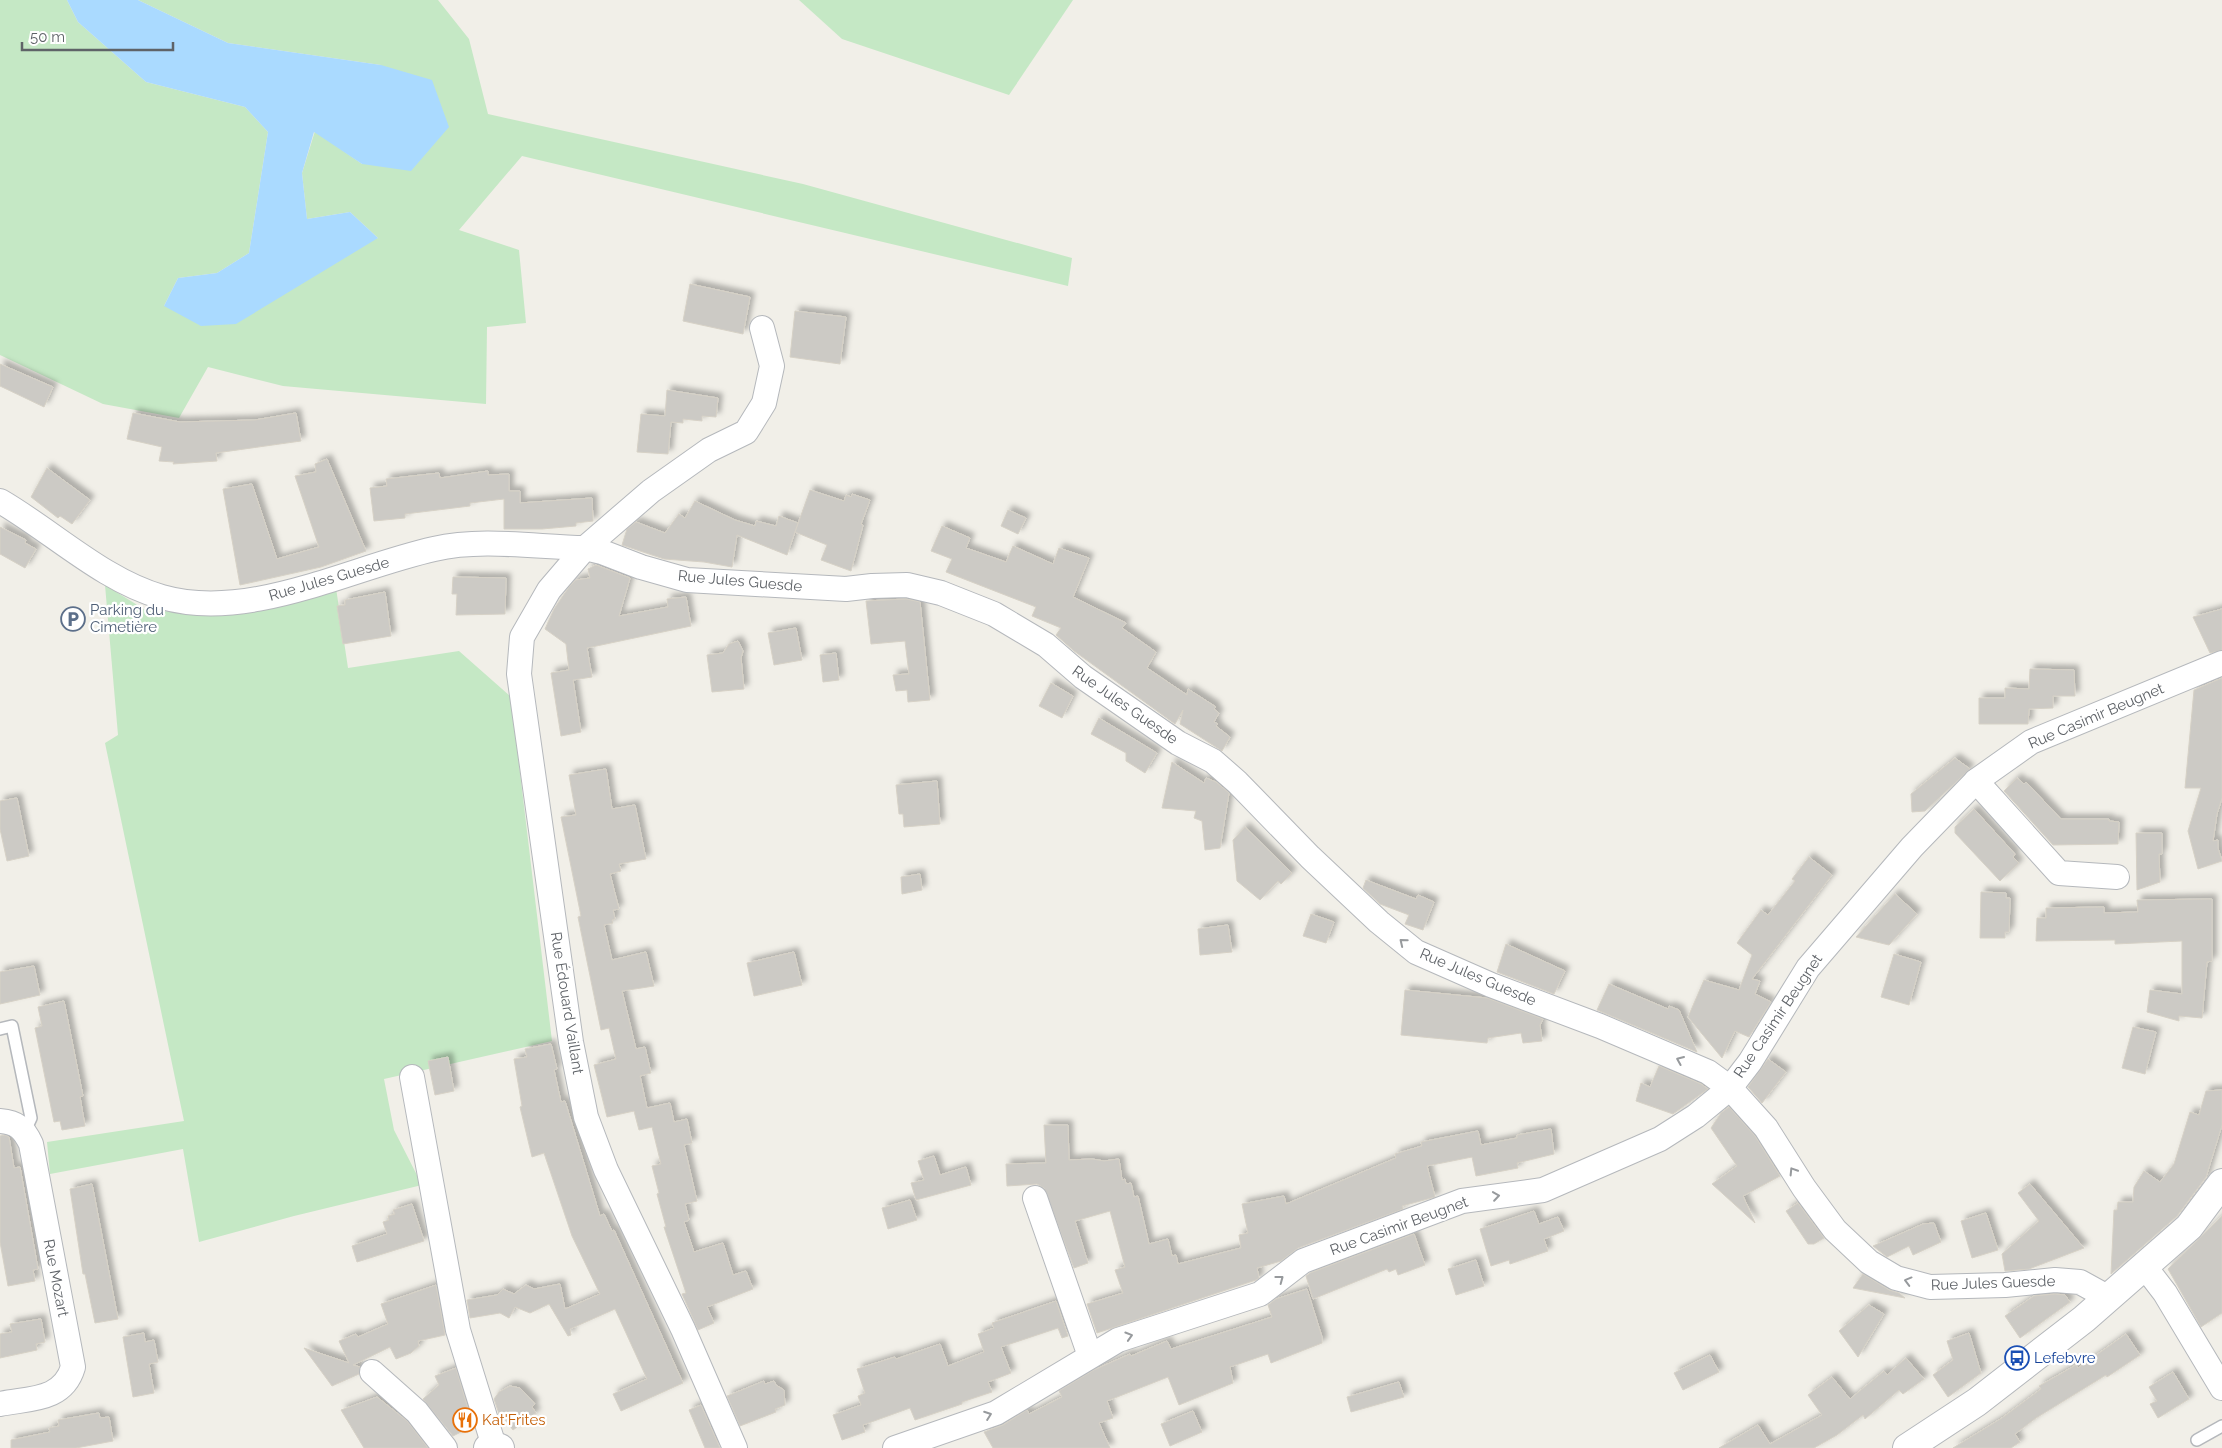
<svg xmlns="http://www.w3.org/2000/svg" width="2222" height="1448" font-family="Raleway,sans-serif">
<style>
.green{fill:#c5e8c5}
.water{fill:#aadaff}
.building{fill:#cccac5;stroke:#d6d1c6;filter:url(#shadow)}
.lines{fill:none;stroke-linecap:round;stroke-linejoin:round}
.service-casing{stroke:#b5b8bc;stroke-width:14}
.minor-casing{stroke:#b5b8bc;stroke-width:26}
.tertiary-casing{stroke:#b5b8bc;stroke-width:30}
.service{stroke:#fff;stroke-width:11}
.minor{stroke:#fff;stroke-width:24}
.tertiary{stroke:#fff;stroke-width:28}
.oneway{stroke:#979a9d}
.labels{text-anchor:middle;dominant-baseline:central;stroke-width:4.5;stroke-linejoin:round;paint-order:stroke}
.street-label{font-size:15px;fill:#5f6368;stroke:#fff}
.service-label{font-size:15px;fill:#4e5e75;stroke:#fff;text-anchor:start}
.transit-label{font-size:15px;fill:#164399;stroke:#fff;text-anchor:start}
.food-label{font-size:15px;fill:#c56008;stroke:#fff;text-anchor:start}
</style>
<defs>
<filter id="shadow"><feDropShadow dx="4.5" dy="-4.5" stdDeviation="2.5" flood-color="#0004"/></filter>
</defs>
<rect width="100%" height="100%" fill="#f1efe8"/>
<g class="green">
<polygon points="0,0 67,0 78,22 146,82 245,107 268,132 249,253 217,273 178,278 164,306 378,238 350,212 307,219 302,173 315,131 362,164 381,65 228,43 138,0 438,0 469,39 488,114 803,184 1072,258 1068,286 522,156 459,230 519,250 526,323 487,327 486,404 283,386 208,367 179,418 103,404 0,355"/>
<polygon points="799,0 1073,0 1009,95 842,39"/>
<polygon points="105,585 147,611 224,612 336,588 348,668 459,651 511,697 552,1041 384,1079 394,1130 422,1185 294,1216 199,1242 183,1149 50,1174 47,1142 184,1121 105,743 118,735"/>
</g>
<polygon class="water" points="67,0 138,0 228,43 381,65 432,80 449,127 411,171 362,164 314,132 302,173 307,219 350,212 378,238 236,324 201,326 164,306 178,278 217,273 249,253 268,132 245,107 146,82 78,22"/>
<g class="building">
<polygon points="690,284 750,297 743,334 683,321"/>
<polygon points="795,311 846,317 840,364 790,357"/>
<polygon points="0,364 53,387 44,407 0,386"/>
<polygon points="667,390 718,398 716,417 702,416 702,421 683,419 683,423 671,422 668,454 637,452 641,414 665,416"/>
<polygon points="133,413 180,422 255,420 296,413 301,441 216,453 217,461 173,464 174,462 159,461 162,447 127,439"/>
<polygon points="327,459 366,551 321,567 240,585 223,489 252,484 277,559 319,547 295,476 316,472 315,464"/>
<polygon points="47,468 90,500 72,524 60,516 58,518 31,497"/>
<polygon points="488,471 488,475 509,474 509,491 520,491 520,503 592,498 593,521 576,523 576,526 542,529 504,529 504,499 470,503 470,506 405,514 405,518 374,521 370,488 387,486 386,479 439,473 440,478"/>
<polygon points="810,490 844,501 846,495 851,497 852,494 870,500 861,524 863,525 851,571 821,560 827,545 795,532"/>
<polygon points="695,501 735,520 755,526 756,521 776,526 779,516 798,523 787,555 737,535 732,567 704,562 664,559 622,545 627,529 636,522 665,533 679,514 685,518"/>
<polygon points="1008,510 1026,518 1018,534 1001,526"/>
<polygon points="942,526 970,538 966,548 1006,562 1013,546 1053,564 1059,548 1089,558 1073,597 1126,623 1122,628 1156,652 1147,668 1187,695 1188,689 1216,707 1214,709 1219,713 1214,722 1218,724 1216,726 1230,737 1222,751 1180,724 1183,710 1175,724 1074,651 1056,635 1061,628 1032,616 1036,607 946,572 952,559 931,551"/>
<polygon points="0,527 26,540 25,543 36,549 25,568 0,554"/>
<polygon points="596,565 630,578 619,616 668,607 667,599 686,597 691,626 587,648 592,677 573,680 581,732 561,736 551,673 569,670 566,644 545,629 554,609 569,587 576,580 590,578 588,569"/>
<polygon points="453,577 506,578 505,614 456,615 457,594 452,594"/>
<polygon points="385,592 391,636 343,644 337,606 345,605 345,600"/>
<polygon points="906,599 920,602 930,700 908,702 907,690 896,691 893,675 909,674 905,641 871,644 866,601"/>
<polygon points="2222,609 2222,650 2210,653 2193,617"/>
<polygon points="796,628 802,660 774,665 768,633"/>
<polygon points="738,641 743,651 741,658 744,689 712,692 707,655 723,653 729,644"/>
<polygon points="836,653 839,680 823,682 820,655"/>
<polygon points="2030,669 2074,670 2075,696 2053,696 2053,708 2029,709 2028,724 1979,724 1979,698 2005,698 2005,688 2029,689"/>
<polygon points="2222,678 2222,798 2217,814 2213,841 2218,840 2218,848 2222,861 2198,869 2188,831 2201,788 2185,788 2194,690"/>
<polygon points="1051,683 1073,696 1062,718 1039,706"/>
<polygon points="1099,718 1157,753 1145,773 1126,761 1126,753 1091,734"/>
<polygon points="1955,758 1970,769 1925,811 1912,812 1911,794"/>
<polygon points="1172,762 1204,783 1206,778 1216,782 1229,793 1220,848 1205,850 1202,821 1194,818 1196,811 1162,808"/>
<polygon points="606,769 612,809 635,805 646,859 619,864 621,871 610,874 619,909 613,910 615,919 612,920 613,923 604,925 612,960 646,952 654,986 622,991 636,1049 645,1047 651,1073 640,1076 647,1108 670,1103 674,1122 687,1119 692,1143 684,1145 697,1201 685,1204 689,1220 684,1222 694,1252 723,1243 733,1275 746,1271 753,1289 707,1307 714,1323 698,1330 682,1294 686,1293 664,1227 666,1227 657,1194 659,1193 652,1166 661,1164 652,1127 639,1130 634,1111 607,1117 594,1065 616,1059 609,1028 601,1030 578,917 581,916 561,817 576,815 569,775"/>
<polygon points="2017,778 2024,784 2026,782 2061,819 2109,819 2109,821 2119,822 2118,844 2053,845 2004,791"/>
<polygon points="937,781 940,824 904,827 903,814 899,814 896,785"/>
<polygon points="17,798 29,856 7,861 0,829 0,801"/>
<polygon points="1974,809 2015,854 2013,857 2019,863 2000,881 1955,833 1955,827"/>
<polygon points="1245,827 1292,873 1281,884 1278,881 1260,900 1237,881 1233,840"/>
<polygon points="2136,833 2162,833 2162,854 2159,854 2160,882 2137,890"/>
<polygon points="1809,857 1832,875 1752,979 1760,981 1755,994 1771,1002 1749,1037 1735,1031 1722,1058 1688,1017 1704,980 1739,990 1752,955 1737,943 1761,910 1768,915 1795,881 1792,879"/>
<polygon points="920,874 922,890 902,894 901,877"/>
<polygon points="1366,880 1416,899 1418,895 1434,902 1423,930 1405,924 1409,915 1380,904 1363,888"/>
<polygon points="1981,892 2006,893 2006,898 2010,898 2009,932 2005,932 2005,938 1980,938"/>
<polygon points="1895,894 1917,914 1889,945 1856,937"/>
<polygon points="2212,899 2212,961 2207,962 2202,1018 2179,1016 2179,1021 2147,1012 2150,990 2182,994 2182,941 2115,944 2115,940 2036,941 2037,918 2046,918 2046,908 2104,907 2104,913 2138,912 2137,900"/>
<polygon points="1311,914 1334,922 1326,943 1303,936"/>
<polygon points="1228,925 1232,952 1200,955 1198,929"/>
<polygon points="1506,944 1565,971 1554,994 1497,972"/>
<polygon points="794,952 802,985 754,996 747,963"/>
<polygon points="1894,954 1921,962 1909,1005 1881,997"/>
<polygon points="34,966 40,995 0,1004 0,972"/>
<polygon points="1609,984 1668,1009 1669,1006 1679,1010 1697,1052 1597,1010"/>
<polygon points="1405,990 1487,998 1543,1019 1540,1025 1542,1041 1523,1043 1521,1033 1488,1038 1487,1043 1401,1035"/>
<polygon points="64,1001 83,1096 80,1097 85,1126 62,1130 60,1121 54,1122 35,1028 42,1026 38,1007"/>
<polygon points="2133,1027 2156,1032 2145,1074 2122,1068"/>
<polygon points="551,1044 557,1069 554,1070 561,1102 565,1101 600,1216 604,1214 612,1231 614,1230 683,1383 621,1411 613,1394 647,1379 615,1309 570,1329 571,1335 568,1336 549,1304 530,1313 515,1307 509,1318 500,1313 470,1318 467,1300 497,1295 503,1289 514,1294 526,1285 534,1289 560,1284 565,1309 600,1294 572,1236 544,1153 532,1157 520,1107 522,1106 514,1059 527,1057 525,1049"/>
<polygon points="448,1057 454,1091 435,1095 428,1061"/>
<polygon points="1768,1059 1786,1072 1762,1103 1748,1087"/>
<polygon points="1659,1066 1701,1084 1708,1089 1673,1114 1636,1101 1641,1083 1650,1087"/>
<polygon points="2222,1090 2222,1125 2206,1177 2177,1216 2111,1274 2114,1210 2117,1210 2118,1202 2133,1202 2134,1187 2144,1171 2160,1182 2174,1164 2190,1112 2199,1115 2206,1091"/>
<polygon points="1729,1107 1755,1136 1780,1176 1743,1196 1755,1223 1712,1184 1737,1166 1711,1128 1721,1113"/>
<polygon points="1044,1125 1068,1125 1069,1160 1092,1159 1104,1161 1119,1159 1122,1180 1125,1179 1126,1184 1131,1183 1134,1197 1138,1196 1149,1244 1168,1239 1172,1256 1176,1255 1178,1264 1241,1248 1239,1235 1248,1233 1242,1204 1284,1196 1286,1204 1396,1158 1395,1154 1422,1146 1421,1142 1478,1131 1481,1145 1517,1138 1517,1135 1551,1129 1554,1154 1517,1163 1518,1168 1476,1176 1472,1157 1427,1166 1435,1197 1402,1206 1403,1209 1298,1248 1281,1261 1257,1268 1259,1278 1256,1280 1097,1333 1087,1304 1123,1293 1115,1270 1125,1267 1110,1211 1075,1221 1088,1263 1074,1268 1044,1188 1037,1184 1007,1186 1006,1164 1046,1163"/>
<polygon points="5,1135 9,1137 14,1168 20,1167 38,1269 33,1270 35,1281 8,1286 0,1242 0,1136"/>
<polygon points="934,1156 940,1175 966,1167 971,1185 916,1200 911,1183 924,1180 918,1161"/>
<polygon points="92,1184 118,1319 95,1323 85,1274 83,1274 70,1189"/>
<polygon points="2030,1184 2084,1248 2029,1269 2005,1271 2002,1254 2039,1221 2018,1193"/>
<polygon points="910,1200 917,1220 888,1229 882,1208"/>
<polygon points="1798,1203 1824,1238 1814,1244 1808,1244 1786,1211"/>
<polygon points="412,1204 424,1241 357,1262 352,1246 387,1234 383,1222 389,1220 388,1216 395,1214 393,1210"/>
<polygon points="1534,1211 1539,1224 1558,1217 1564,1231 1544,1239 1548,1251 1510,1264 1509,1260 1491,1266 1480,1229"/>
<polygon points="1986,1213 1998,1250 1972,1258 1961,1221"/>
<polygon points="2222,1216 2222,1313 2201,1327 2168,1269"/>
<polygon points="1934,1223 1941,1242 1913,1255 1909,1246 1887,1257 1873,1246 1923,1224"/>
<polygon points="1414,1234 1425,1265 1398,1275 1396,1269 1389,1272 1387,1269 1313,1299 1306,1276 1310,1273"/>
<polygon points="1476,1260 1484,1286 1456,1295 1448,1269"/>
<polygon points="1863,1274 1889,1290 1899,1293 1905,1298 1853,1288"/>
<polygon points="436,1285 445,1335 418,1341 419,1346 411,1353 396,1359 390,1347 353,1365 360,1367 359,1374 332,1386 304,1348 349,1363 339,1341 356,1334 358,1337 388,1324 381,1304"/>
<polygon points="1307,1289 1322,1337 1322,1343 1271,1363 1268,1354 1230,1367 1233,1383 1179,1405 1168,1377 1107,1401 1113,1418 1099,1423 1110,1448 993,1448 984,1432 1003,1425 1027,1410 1029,1414 1062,1397 1059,1391 1094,1370 1130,1354 1131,1356 1167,1341 1171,1349 1272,1317 1268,1305 1276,1299"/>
<polygon points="2055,1294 2065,1295 2070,1302 2020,1338 2005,1316 2034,1296"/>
<polygon points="1056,1301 1068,1336 1062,1338 1058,1328 1001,1347 1011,1373 988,1382 992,1392 962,1402 962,1404 915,1420 910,1408 863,1425 865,1432 842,1440 833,1415 861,1405 858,1396 865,1393 857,1369 895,1357 896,1359 940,1344 948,1366 984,1352 978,1334 994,1328 992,1323"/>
<polygon points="1869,1305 1884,1314 1858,1357 1839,1331"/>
<polygon points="41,1319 45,1342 36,1344 37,1350 0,1358 0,1334 12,1332 10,1324"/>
<polygon points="144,1333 145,1342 154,1340 158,1362 149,1364 154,1393 133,1397 123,1337"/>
<polygon points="1969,1333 1981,1373 1948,1397 1933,1375 1953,1360 1947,1341"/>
<polygon points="2126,1334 2140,1355 2107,1377 2106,1375 2036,1418 2015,1434 2020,1442 2011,1448 1953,1448 2002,1418 2041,1389 2039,1386 2076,1365 2078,1368"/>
<polygon points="1710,1355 1719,1372 1683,1390 1674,1373"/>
<polygon points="1906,1358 1924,1379 1903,1394 1899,1390 1865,1419 1863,1415 1837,1435 1814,1448 1719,1448 1758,1425 1770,1444 1822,1415 1808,1395 1832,1377 1850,1399 1884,1371 1887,1375"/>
<polygon points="456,1368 473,1426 453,1436 423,1399 439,1385 435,1376"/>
<polygon points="2173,1372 2189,1399 2158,1418 2150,1404 2157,1401 2149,1387"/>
<polygon points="764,1381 765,1384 774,1381 776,1385 784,1390 785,1405 775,1409 776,1412 740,1426 727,1396"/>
<polygon points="1399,1382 1404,1397 1351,1412 1347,1397"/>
<polygon points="510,1386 520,1388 535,1404 532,1407 536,1413 513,1430 500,1413 499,1414 494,1399 499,1392"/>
<polygon points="377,1397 407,1421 428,1448 364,1448 341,1410"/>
<polygon points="701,1405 720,1448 705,1448 689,1410"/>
<polygon points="1193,1411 1202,1432 1170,1446 1161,1424"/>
<polygon points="99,1413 100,1418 109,1417 113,1441 76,1448 11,1448 11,1440 50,1432 49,1428 59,1426 58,1420"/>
</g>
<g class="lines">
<g class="service-casing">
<g id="service">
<polyline points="0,1029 12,1026 31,1118 25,1131"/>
<polyline points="2197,1440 2222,1426"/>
</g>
</g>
<g class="minor-casing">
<g id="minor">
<path d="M0,501c52,30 104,80 162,96 87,25 187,-29 272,-48 48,-11 101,-2 151,-1l17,4 39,15 46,13 159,9 26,-3 35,-1 34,8 53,21 52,31 37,32 95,66 35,18 24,21 73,75 69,65 37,30 75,33 109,41 108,46 22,16 36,40 38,60 31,42 34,32 27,16 34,9 75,-2 50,-5 25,2 29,16"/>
<polyline points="1976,781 2059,873 2117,877"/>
<polyline points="412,1077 458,1330 494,1446"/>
<path d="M0,1121c17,1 24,8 31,23l42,223c-10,34 -43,31 -73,37"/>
<polyline points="1035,1198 1090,1356"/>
<polyline points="2145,1267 2165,1293 2222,1388"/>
<polyline points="372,1372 417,1412 445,1448"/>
<polyline points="735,1448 683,1329 606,1170 586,1117 571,1042 519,674 522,637 549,590 585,548 651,491 709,450 746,432 764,403 772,366 762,328"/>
<polyline points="895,1448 996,1413 1118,1340 1260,1294 1303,1261 1462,1201 1543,1190 1660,1139 1696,1116 1730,1088 1750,1062 1808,968 1912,847 1976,781 2031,742 2222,663"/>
</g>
</g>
<g class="tertiary-casing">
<g id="tertiary">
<polyline points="488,1448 494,1446 500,1448"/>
<polyline points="1907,1448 1977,1402 2084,1319 2189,1227 2222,1183"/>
</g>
</g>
<use href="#service" class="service"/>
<use href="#minor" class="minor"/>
<use href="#tertiary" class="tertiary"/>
</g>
<defs><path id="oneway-chevron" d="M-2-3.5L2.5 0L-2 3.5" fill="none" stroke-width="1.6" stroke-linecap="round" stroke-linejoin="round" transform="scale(1.25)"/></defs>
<g class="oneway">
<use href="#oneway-chevron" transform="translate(1403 942) rotate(-141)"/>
<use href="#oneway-chevron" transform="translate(1680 1060) rotate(-157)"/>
<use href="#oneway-chevron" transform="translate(1793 1171) rotate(-122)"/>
<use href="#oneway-chevron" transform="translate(1496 1196) rotate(-8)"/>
<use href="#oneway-chevron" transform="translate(1280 1279) rotate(-37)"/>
<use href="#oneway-chevron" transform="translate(1908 1281) rotate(-165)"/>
<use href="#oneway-chevron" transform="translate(1129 1336) rotate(-17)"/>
<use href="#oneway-chevron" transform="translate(988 1415) rotate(-20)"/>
</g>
<defs>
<g id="parking-ring" transform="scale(1.25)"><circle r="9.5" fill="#fff" stroke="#5c6f8a" stroke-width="1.5"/><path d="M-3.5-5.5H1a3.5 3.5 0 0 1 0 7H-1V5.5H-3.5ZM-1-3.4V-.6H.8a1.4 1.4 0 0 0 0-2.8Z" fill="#5c6f8a"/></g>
<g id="bus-ring" transform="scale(1.25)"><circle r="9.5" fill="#fff" stroke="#1a4fb4" stroke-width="1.5"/><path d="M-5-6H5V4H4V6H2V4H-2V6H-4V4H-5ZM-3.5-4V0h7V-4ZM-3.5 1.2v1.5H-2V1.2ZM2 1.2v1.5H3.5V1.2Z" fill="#1a4fb4"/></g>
<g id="restaurant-ring" transform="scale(1.25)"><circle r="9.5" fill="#fff" stroke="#e8710a" stroke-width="1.5"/><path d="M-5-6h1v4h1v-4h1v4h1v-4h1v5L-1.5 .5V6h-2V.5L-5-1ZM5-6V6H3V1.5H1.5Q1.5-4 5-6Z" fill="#e8710a"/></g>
</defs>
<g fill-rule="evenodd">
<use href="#parking-ring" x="73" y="619"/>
<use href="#bus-ring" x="2017" y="1358"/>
<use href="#restaurant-ring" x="465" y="1420"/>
</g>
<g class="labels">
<g class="street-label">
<text transform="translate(329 579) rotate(-16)">Rue Jules Guesde</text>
<text transform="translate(740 581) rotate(5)">Rue Jules Guesde</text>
<text transform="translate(1125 705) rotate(35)">Rue Jules Guesde</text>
<text transform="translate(2096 716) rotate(-23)">Rue Casimir Beugnet</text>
<text transform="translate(1478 977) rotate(23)">Rue Jules Guesde</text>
<text transform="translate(567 1003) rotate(81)">Rue Édouard Vaillant</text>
<text transform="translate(1778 1016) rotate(-56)">Rue Casimir Beugnet</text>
<text transform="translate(1399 1226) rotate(-20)">Rue Casimir Beugnet</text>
<text transform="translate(56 1278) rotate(79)">Rue Mozart</text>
<text transform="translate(1993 1283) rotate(-2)">Rue Jules Guesde</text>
</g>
<g class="service-label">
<text x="90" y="610">Parking du<tspan x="90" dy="17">Cimetière</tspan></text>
</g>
<g class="transit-label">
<text x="2034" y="1358">Lefebvre</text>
</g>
<g class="food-label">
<text x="482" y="1420">Kat'Frites</text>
</g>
</g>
<path d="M22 42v8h151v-8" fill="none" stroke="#5f6368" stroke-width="2.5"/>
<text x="30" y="42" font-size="15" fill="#5f6368" stroke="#ffffff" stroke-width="4" paint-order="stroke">50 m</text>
</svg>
